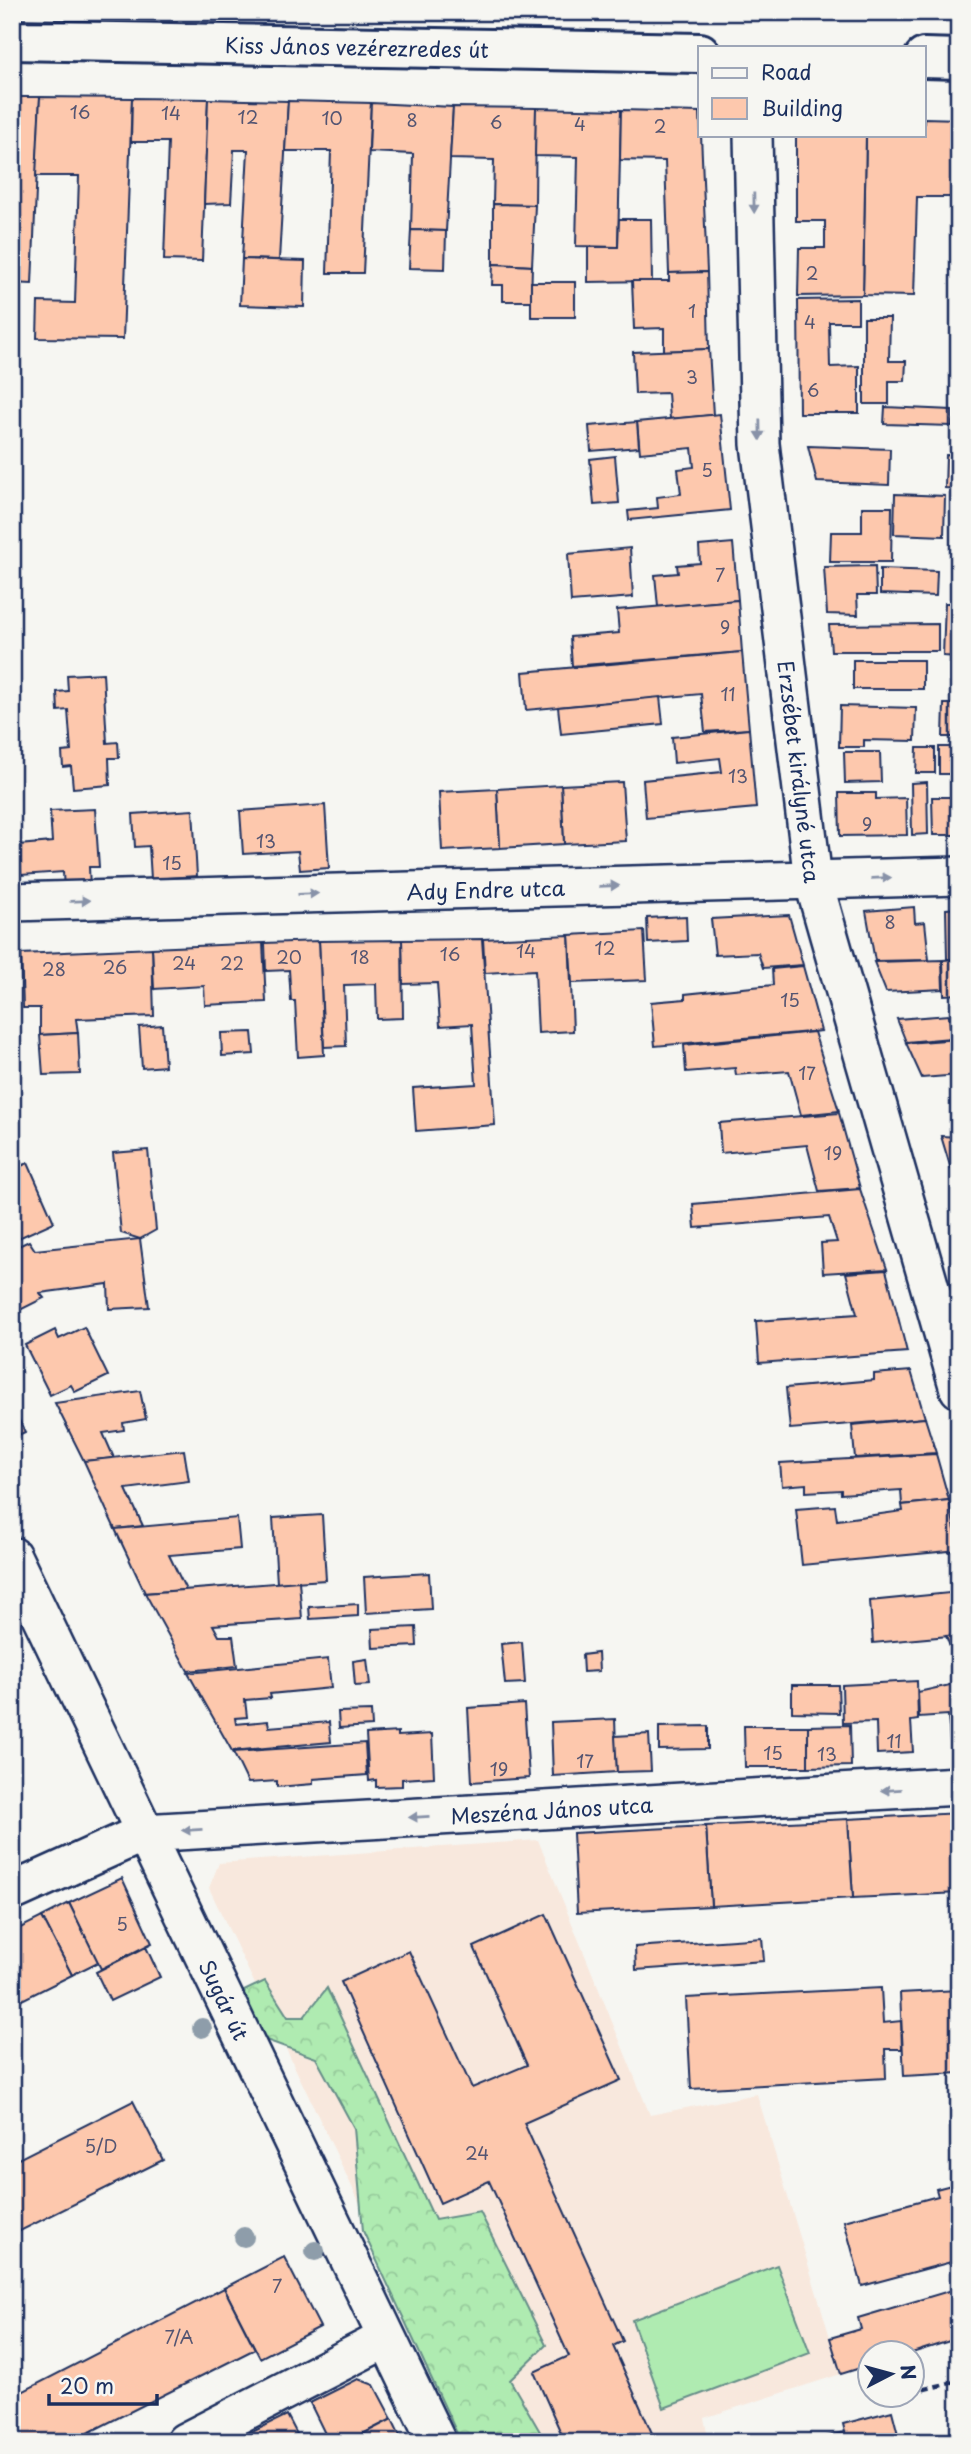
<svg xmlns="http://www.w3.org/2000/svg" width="971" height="2454" font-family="'Playpen Sans',sans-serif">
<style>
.built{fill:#f8e8dd}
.forest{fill:url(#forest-crowns);stroke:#658d88;stroke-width:2}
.pitch{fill:#afebb1;stroke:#658d88;stroke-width:2}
.building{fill:#fdc8ad;stroke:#1b2f5e;stroke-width:2}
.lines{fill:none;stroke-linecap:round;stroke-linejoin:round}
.minor-casing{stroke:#1b2f5e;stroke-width:42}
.major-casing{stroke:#1b2f5e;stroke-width:44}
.path{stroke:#1b2f5e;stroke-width:4.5;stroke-dasharray:7 5;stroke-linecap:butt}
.minor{stroke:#f6f6f2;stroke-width:37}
.major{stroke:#f6f6f2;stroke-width:38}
.tree{fill:#8e9daa}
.oneway{fill:#8892a8}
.labels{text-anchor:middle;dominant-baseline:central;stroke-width:5;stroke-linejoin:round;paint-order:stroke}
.number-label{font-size:18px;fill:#545572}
.street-label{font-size:21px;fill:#1b2f5e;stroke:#f6f6f2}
</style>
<defs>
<pattern id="forest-crowns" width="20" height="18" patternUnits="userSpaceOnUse" patternTransform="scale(1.75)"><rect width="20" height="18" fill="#afebb1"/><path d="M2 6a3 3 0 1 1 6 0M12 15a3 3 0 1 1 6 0" fill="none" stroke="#96ca9b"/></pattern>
</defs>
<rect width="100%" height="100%" fill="#f6f6f2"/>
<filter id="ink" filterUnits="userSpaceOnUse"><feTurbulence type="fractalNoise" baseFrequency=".0143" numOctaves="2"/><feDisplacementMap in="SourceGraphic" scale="14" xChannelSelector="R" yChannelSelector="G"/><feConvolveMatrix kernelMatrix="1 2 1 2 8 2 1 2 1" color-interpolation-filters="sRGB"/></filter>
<g filter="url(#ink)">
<polygon class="built" points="538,1840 650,2115 757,2094 841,2374 704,2418 709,2442 474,2442 209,1888 219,1863"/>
<polygon class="forest" points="265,1981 288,2017 304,2017 327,1988 435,2220 480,2212 546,2345 510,2380 546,2442 461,2442 363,2231 354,2128 316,2058 263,2039 242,1992"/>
<polygon class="pitch" points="777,2265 810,2353 664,2408 632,2320"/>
<g class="building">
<polygon points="12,97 40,97 32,284 12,283"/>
<polygon points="40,97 132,98 123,339 37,338 38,302 75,303 79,176 36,176"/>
<polygon points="132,98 208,99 202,261 164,260 168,142 131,142"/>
<polygon points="208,99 288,101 279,260 242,259 248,150 234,150 231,203 204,204"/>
<polygon points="288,101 371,103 363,273 327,273 331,151 285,151"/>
<polygon points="371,103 453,107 446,231 411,230 413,154 369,152"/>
<polygon points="453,107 536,108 535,205 493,204 494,160 450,159"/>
<polygon points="536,108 621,110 618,247 576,246 578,157 535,156"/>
<polygon points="621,110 700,112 707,272 669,273 665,161 620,160"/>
<polygon points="924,118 959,119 959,197 917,197 914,296 863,295 866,135 924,135"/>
<polygon points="796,135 866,135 863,295 798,296 799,248 825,248 825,221 796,221"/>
<polygon points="493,204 535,205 532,266 493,264"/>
<polygon points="619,219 651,219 652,281 588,282 588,247 618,247"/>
<polygon points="411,230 446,231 445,269 409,268"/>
<polygon points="242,259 305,261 304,307 240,305"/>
<polygon points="493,264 532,266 531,301 503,301 503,285 492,285"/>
<polygon points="707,272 709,349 664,351 664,328 634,329 632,281 669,281 669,273"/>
<rect x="531" y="282" width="44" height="35"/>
<polygon points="858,299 858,322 829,322 830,367 859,366 859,413 799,413 798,300"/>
<polygon points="864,318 890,318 889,361 906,361 905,381 889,381 889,404 864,404"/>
<polygon points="709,349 713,415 670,419 668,393 635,394 633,352"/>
<polygon points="885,407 952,410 952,426 884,424"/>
<polygon points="720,414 730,510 629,520 628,511 658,508 657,497 681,494 678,469 694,467 692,448 640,453 637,422"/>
<polygon points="637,422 639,447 591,451 589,426"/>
<polygon points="808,446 890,449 889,485 817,482"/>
<polygon points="946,455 959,456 959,489 945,488"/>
<polygon points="615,456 619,503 594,505 590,459"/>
<polygon points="895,494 945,496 944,536 894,534"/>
<polygon points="862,507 892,507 891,562 830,562 831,532 862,532"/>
<polygon points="733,543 738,600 658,607 655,575 678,573 677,565 700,563 699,546"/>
<polygon points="630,548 633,597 571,602 568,554"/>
<polygon points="875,566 876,595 857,595 858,615 827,614 824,567"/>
<polygon points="880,569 937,571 936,596 880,594"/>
<polygon points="738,600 742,652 572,666 570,637 619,633 617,610"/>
<polygon points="945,603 959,603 959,657 943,656"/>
<polygon points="938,624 938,651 831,651 829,625"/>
<polygon points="742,652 749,729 705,732 701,694 526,710 523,672"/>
<rect x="853" y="660" width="70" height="29"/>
<polygon points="103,673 107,743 118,742 119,758 109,758 110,785 73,788 71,766 63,767 62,752 71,751 68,710 58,711 57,692 68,691 67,675"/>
<polygon points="660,697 663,724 561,734 558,707"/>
<polygon points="944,704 959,704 959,737 943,737"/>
<polygon points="840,706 916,708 915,741 864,740 864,747 839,747"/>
<polygon points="749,729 756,808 646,818 643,780 722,772 720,758 674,763 672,737"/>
<polygon points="12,737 15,775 12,775"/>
<rect x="939" y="747" width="20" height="27"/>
<polygon points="917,748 935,748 935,773 916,773"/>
<polygon points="844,752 880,752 881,782 845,783"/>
<polygon points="622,782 626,841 564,844 561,785"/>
<polygon points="927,782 928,834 912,835 911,783"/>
<polygon points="561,785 564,844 500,848 497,789"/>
<polygon points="497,789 500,848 442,851 439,792"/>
<polygon points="839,793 876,793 876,799 906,798 907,835 840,836"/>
<polygon points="932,797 952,797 952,811 959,811 959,835 933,835"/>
<polygon points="325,805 329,868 300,870 298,851 243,854 240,811"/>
<polygon points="95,809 99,867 89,867 90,888 64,890 63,872 21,875 19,845 52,842 50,811"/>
<polygon points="193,810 197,876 151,879 149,846 135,847 133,814"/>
<polygon points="914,907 915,923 925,922 929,960 875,961 866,911"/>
<polygon points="959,908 959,959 947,959 946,909"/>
<polygon points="789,915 803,965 763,968 758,953 715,955 711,919"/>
<polygon points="686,916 687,941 648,943 647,918"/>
<polygon points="644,931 647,980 572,983 569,935"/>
<polygon points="569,935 573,1031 538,1033 535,970 485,973 483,939"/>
<polygon points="482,939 495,1125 416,1131 413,1088 476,1084 472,1024 440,1026 437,983 403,984 402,940"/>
<polygon points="402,940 403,1018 377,1019 376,984 344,985 346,1046 324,1047 319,941"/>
<polygon points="319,941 324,1055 298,1057 295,1001 291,1001 289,970 266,971 265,943"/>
<polygon points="263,943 266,1002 205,1005 204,986 154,989 152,948"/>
<polygon points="152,948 154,1016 76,1019 78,1033 40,1035 40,1008 23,1008 21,954"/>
<polygon points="959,959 959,994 944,995 943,960"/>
<polygon points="942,960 943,989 886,992 874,962"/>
<polygon points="803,966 821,1031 655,1046 651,1002 685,999 685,994 773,985 772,969"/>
<polygon points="949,1015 951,1038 906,1042 897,1019"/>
<polygon points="162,1025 165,1066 142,1068 139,1027"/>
<polygon points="252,1032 254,1054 222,1056 221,1033"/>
<polygon points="814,1032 839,1111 801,1115 789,1071 736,1075 735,1068 686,1072 684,1045"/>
<polygon points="78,1033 80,1074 43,1075 40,1035"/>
<polygon points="959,1039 959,1075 922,1078 906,1043"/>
<polygon points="839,1113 860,1188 819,1191 807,1145 721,1153 719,1123"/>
<polygon points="941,1136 959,1137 959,1169 951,1169"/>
<polygon points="148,1150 156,1230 140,1239 121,1233 113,1153"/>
<polygon points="28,1163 54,1222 12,1241 12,1170"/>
<polygon points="860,1189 887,1269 823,1273 821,1243 837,1242 829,1217 695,1228 693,1204"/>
<polygon points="140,1239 149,1307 109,1309 108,1284 40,1293 44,1298 12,1314 12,1249 29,1241 35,1250"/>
<polygon points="886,1270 907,1352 759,1363 756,1321 857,1314 846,1273"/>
<polygon points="84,1327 108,1376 75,1392 71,1385 50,1395 25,1345 55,1330 59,1339"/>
<polygon points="911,1371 925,1418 790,1429 786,1388 874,1380 874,1374"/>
<polygon points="140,1391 146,1419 123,1423 124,1430 103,1433 114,1458 84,1461 55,1403"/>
<polygon points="12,1406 25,1432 12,1438"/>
<polygon points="925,1418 936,1453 855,1458 852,1425"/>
<polygon points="184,1450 189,1481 126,1489 143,1526 115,1529 84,1461"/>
<polygon points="936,1454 949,1500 902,1505 901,1490 841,1494 841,1490 806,1492 806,1484 782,1486 780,1463"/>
<polygon points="949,1500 959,1550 802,1565 796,1509 835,1506 837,1520 903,1511 902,1505"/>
<polygon points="322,1515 326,1580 277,1583 273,1518"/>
<polygon points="237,1518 240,1549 169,1555 186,1590 145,1593 115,1529"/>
<polygon points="429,1573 431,1609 366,1613 364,1577"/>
<polygon points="299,1581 302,1619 213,1625 219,1636 233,1636 237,1666 188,1671 145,1593"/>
<polygon points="959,1592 959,1635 873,1643 870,1601"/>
<polygon points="358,1604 358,1616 310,1619 309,1607"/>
<polygon points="416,1627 417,1646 373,1648 372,1629"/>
<polygon points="959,1635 959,1671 946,1636"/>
<polygon points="522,1642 525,1683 505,1684 501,1644"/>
<polygon points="598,1653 599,1671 583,1672 582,1655"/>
<polygon points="328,1659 331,1688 270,1694 271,1698 245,1700 247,1717 235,1718 236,1724 268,1721 269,1727 329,1722 331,1742 232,1751 188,1673"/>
<polygon points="367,1659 370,1685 355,1686 353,1661"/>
<polygon points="917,1681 918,1720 911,1721 913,1752 877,1754 876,1722 843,1723 842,1685"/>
<polygon points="959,1683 959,1755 951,1756 948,1715 919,1717 918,1692"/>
<polygon points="792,1685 838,1685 839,1713 792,1712"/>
<polygon points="524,1704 529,1778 472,1782 468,1708"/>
<polygon points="371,1711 372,1726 339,1728 338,1712"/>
<polygon points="615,1719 617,1772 553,1776 551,1722"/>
<polygon points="850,1725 851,1766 808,1767 808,1726"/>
<polygon points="708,1726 708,1749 659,1750 659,1727"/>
<polygon points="744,1726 808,1726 808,1767 745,1767"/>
<polygon points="398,1732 398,1736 432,1734 434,1777 402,1779 402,1786 376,1787 376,1780 369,1781 366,1734"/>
<polygon points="649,1734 651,1771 617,1772 615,1736"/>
<polygon points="365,1743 367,1775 313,1779 313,1784 277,1787 277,1781 248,1783 233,1752"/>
<polygon points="959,1813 959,1893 853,1898 848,1819"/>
<polygon points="848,1819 853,1898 711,1906 706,1826"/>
<polygon points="706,1826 711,1906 577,1913 573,1833"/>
<polygon points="122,1878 152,1943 101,1969 69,1903"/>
<polygon points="69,1903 98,1962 72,1975 42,1917"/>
<polygon points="546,1914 621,2080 524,2123 623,2341 613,2346 656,2442 565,2442 534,2372 569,2356 489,2181 440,2203 341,1982 409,1951 472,2088 527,2065 474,1947"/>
<polygon points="42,1917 72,1975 12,2005 12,1932"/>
<polygon points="762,1938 764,1961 636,1970 635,1947"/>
<polygon points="146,1947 160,1977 110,2001 96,1972"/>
<polygon points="881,1988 883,2023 901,2021 902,2049 885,2049 886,2078 691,2089 686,1998"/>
<polygon points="959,1990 959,2073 904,2076 900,1993"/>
<polygon points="133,2101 163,2160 12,2235 12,2162"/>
<polygon points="959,2183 959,2270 953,2272 951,2262 862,2286 844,2221 938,2196 936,2189"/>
<polygon points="284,2257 320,2327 260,2358 224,2288"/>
<polygon points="224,2288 255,2349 70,2442 12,2442 12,2397"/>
<polygon points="959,2288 959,2338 912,2353 870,2352 870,2365 841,2374 830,2338 861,2329 858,2318"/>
<polygon points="358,2379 374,2385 392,2419 347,2442 329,2442 310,2403"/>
<polygon points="892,2411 900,2442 806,2442 845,2432 843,2424"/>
<polygon points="287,2415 301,2442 232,2442"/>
<polygon points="392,2419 403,2442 365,2442 361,2435"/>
</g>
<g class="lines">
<g class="minor-casing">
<g id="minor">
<path id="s1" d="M753,135l7,309 53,436 146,509"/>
<path id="s2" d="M12,902l947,-26"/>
<path id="s3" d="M12,1556l425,886"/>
<path id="s4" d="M12,1892l131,-59 816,-47"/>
<polyline points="185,2442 385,2339"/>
</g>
</g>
<g class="major-casing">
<g id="major">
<path id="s5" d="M12,40l688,13"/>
<polyline points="924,58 959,59"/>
</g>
</g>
<polyline class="path" points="912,2392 959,2381"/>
<use href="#minor" class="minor"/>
<use href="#major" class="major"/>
</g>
<g class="tree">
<circle cx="202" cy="2028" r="10"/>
<circle cx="244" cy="2237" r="10"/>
<circle cx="315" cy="2251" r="10"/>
</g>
<defs><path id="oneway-solid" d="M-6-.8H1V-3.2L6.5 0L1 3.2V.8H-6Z" transform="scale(1.75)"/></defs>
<g class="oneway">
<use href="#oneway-solid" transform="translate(754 203) rotate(89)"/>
<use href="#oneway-solid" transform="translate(760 430) rotate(89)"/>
<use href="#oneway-solid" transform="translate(881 878) rotate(-2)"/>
<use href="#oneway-solid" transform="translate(609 886) rotate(-2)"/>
<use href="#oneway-solid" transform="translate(308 894) rotate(-2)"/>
<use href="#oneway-solid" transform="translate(80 901) rotate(-2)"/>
<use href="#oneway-solid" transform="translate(891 1790) rotate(177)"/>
<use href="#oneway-solid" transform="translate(419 1817) rotate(177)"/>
<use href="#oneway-solid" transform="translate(192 1830) rotate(177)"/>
</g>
</g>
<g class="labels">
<g class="number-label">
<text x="80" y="111">16</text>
<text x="171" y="112">14</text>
<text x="248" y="116">12</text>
<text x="332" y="117">10</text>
<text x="412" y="119">8</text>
<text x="496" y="121">6</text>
<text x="580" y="123">4</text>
<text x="660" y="125">2</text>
<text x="812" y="272">2</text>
<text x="692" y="310">1</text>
<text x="810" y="321">4</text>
<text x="692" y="376">3</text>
<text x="813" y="389">6</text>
<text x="707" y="469">5</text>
<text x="720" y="574">7</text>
<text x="725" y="626">9</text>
<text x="728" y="693">11</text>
<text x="738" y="775">13</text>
<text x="867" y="823">9</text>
<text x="266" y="840">13</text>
<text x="172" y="862">15</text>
<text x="890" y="921">8</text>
<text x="605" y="947">12</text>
<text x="526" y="950">14</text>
<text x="450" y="953">16</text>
<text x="289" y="956">20</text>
<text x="360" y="956">18</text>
<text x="184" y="962">24</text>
<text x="232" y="962">22</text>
<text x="115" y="966">26</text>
<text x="54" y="968">28</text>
<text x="790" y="999">15</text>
<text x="807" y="1072">17</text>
<text x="833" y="1152">19</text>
<text x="894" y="1740">11</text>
<text x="773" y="1752">15</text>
<text x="827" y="1753">13</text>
<text x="585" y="1760">17</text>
<text x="499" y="1768">19</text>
<text x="122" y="1923">5</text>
<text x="101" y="2145">5/D</text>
<text x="477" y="2152">24</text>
<text x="277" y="2285">7</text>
<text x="179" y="2336">7/A</text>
</g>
<g class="street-label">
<text stroke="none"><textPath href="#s5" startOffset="345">Kiss János vezérezredes út</textPath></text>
<text stroke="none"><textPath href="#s1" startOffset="639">Erzsébet királyné utca</textPath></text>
<text stroke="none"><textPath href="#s2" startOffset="474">Ady Endre utca</textPath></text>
<text stroke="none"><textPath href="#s4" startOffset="553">Meszéna János utca</textPath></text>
<text stroke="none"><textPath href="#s3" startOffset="492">Sugár út</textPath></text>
</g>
</g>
<rect width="971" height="2454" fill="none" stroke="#f6f6f2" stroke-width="42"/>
<rect x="21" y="21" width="929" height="2412" fill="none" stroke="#1b2f5e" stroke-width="2.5" filter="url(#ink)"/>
<rect x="698" y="46" width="228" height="91" fill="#f6f6f2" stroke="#9ea6b7" stroke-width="2"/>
<rect x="712" y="68" width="35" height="10" fill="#f6f6f2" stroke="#9ea6b7" stroke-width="2"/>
<text x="761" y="80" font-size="21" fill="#1b2f5e">Road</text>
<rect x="712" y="98" width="35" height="21" fill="#fdc8ad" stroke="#9ea6b7" stroke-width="2"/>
<text x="761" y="116" font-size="21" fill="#1b2f5e">Building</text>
<g transform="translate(891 2374) rotate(84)"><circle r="33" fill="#f6f6f2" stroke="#9ea6b7" stroke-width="2"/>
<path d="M0-5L12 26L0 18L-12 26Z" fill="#1b2f5e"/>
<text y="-10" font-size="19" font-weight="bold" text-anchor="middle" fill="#1b2f5e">N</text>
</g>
<path d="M49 2394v10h108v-10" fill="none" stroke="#1b2f5e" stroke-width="3.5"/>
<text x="60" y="2394" font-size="21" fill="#1b2f5e" stroke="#f6f6f2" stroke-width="5" paint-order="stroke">20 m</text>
</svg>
